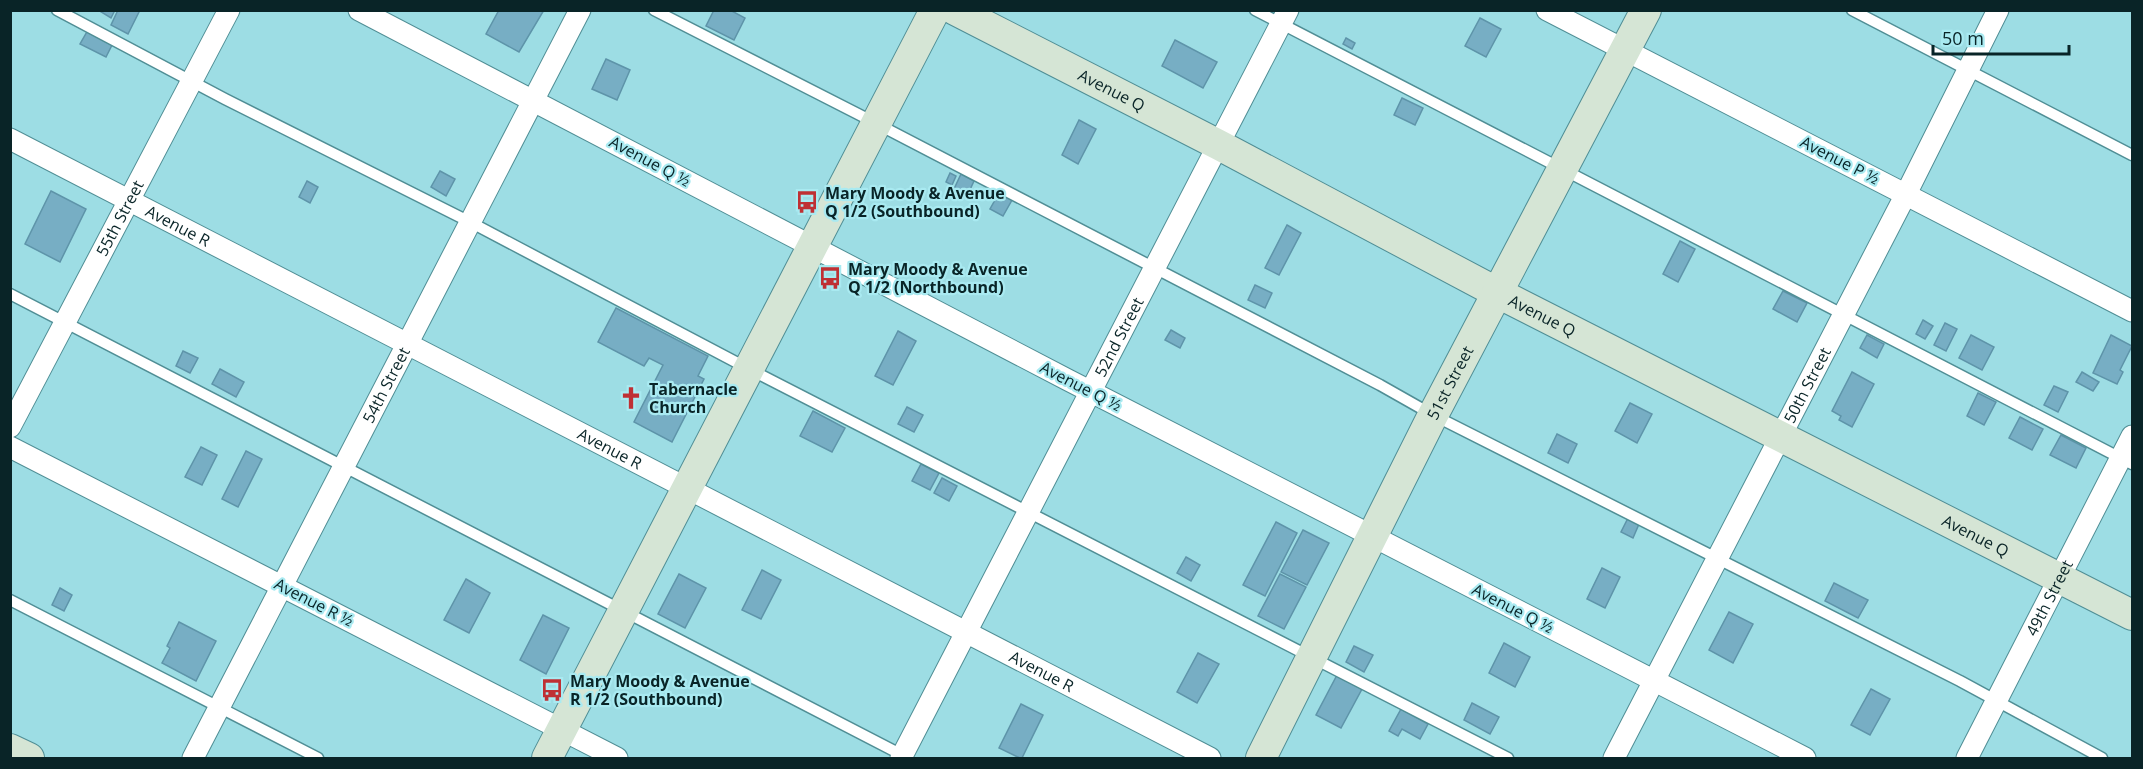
<svg xmlns="http://www.w3.org/2000/svg" width="2143" height="769" font-family="'Open Sans',sans-serif">
<style>
.building{fill:#77aec4;stroke:#5e94a9;stroke-width:1.5}
.lines{fill:none;stroke-linecap:round;stroke-linejoin:round}
.lane-casing{stroke:#508e95;stroke-width:13}
.street-casing{stroke:#508e95;stroke-width:23}
.secondary-casing{stroke:#508e95;stroke-width:32}
.lane{stroke:#fff;stroke-width:10}
.street{stroke:#fff;stroke-width:21}
.secondary{stroke:#d5e5d5;stroke-width:30}
.labels{text-anchor:middle;dominant-baseline:central;stroke-width:4.5;stroke-linejoin:round;paint-order:stroke}
.street-label{font-size:16px;fill:#092427;stroke:#a9eaf1}
.poi-label{font-size:16px;font-weight:bold;fill:#092427;stroke:#a9eaf1;text-anchor:start}
</style>
<rect width="100%" height="100%" fill="#9ddde4"/>
<g class="building">
<polygon points="98,10 115,10 111,18"/>
<polygon points="118,10 140,10 128,34 111,25"/>
<polygon points="499,10 544,10 519,52 486,34"/>
<polygon points="714,10 730,10 745,18 734,40 706,26"/>
<polygon points="1480,18 1501,29 1486,57 1465,46"/>
<polygon points="88,30 113,43 106,57 80,44"/>
<polygon points="1346,38 1355,43 1352,49 1343,44"/>
<polygon points="1175,40 1217,62 1203,88 1162,66"/>
<polygon points="606,59 630,70 617,100 592,89"/>
<polygon points="1402,98 1423,108 1415,125 1394,115"/>
<polygon points="1079,120 1096,129 1078,164 1062,155"/>
<polygon points="440,171 455,179 446,196 431,187"/>
<polygon points="950,173 956,176 952,185 946,182"/>
<polygon points="961,174 974,181 967,196 954,189"/>
<polygon points="307,181 318,187 310,203 299,197"/>
<polygon points="51,191 86,209 60,262 25,244"/>
<polygon points="999,193 1012,200 1003,216 990,209"/>
<polygon points="1287,225 1301,233 1279,275 1265,268"/>
<polygon points="1680,241 1695,249 1678,282 1663,274"/>
<polygon points="1255,285 1272,293 1265,308 1248,300"/>
<polygon points="1783,291 1807,303 1797,322 1773,309"/>
<polygon points="616,308 708,356 698,376 704,379 672,442 634,422 663,365 649,358 644,366 598,342"/>
<polygon points="1923,320 1933,326 1925,339 1916,334"/>
<polygon points="1945,323 1957,329 1946,351 1934,345"/>
<polygon points="1171,330 1185,338 1180,348 1165,340"/>
<polygon points="898,331 916,341 893,385 875,376"/>
<polygon points="1867,335 1884,344 1877,358 1860,348"/>
<polygon points="1971,335 1994,347 1982,370 1959,358"/>
<polygon points="2111,335 2132,346 2120,370 2123,372 2117,384 2093,373"/>
<polygon points="183,351 198,358 190,373 176,366"/>
<polygon points="220,369 244,382 236,397 212,384"/>
<polygon points="1852,372 1874,384 1852,427 1839,420 1841,416 1832,411"/>
<polygon points="2082,372 2099,382 2093,391 2076,382"/>
<polygon points="2054,386 2068,392 2058,412 2044,405"/>
<polygon points="1978,393 1996,402 1984,425 1967,416"/>
<polygon points="1630,403 1652,414 1637,443 1615,431"/>
<polygon points="907,407 923,415 914,432 898,424"/>
<polygon points="813,411 845,428 832,452 800,436"/>
<polygon points="2020,417 2043,429 2032,450 2009,438"/>
<polygon points="1557,434 1577,444 1568,463 1548,453"/>
<polygon points="2061,435 2086,448 2076,468 2050,455"/>
<polygon points="201,447 217,455 202,485 185,477"/>
<polygon points="246,451 262,459 238,507 222,499"/>
<polygon points="921,464 939,473 930,490 912,481"/>
<polygon points="942,478 957,486 949,501 934,493"/>
<polygon points="1628,518 1639,524 1633,538 1621,532"/>
<polygon points="1276,522 1297,533 1265,596 1243,585"/>
<polygon points="1303,530 1329,543 1307,585 1281,572"/>
<polygon points="1186,557 1200,565 1191,581 1177,573"/>
<polygon points="1602,568 1620,577 1605,608 1587,599"/>
<polygon points="762,570 781,580 761,619 742,610"/>
<polygon points="679,574 706,588 685,628 658,614"/>
<polygon points="1280,574 1306,587 1284,629 1258,616"/>
<polygon points="466,579 490,593 469,633 444,620"/>
<polygon points="1834,583 1868,600 1858,618 1825,601"/>
<polygon points="60,588 72,595 64,611 52,605"/>
<polygon points="1729,612 1753,624 1733,663 1709,650"/>
<polygon points="543,615 569,628 546,674 520,660"/>
<polygon points="179,622 216,641 196,681 162,663 170,648 167,646"/>
<polygon points="1504,643 1530,657 1515,687 1489,673"/>
<polygon points="1354,646 1373,655 1364,672 1346,662"/>
<polygon points="1198,653 1219,664 1197,703 1177,692"/>
<polygon points="1337,675 1362,689 1341,728 1316,715"/>
<polygon points="1871,689 1890,699 1870,735 1851,725"/>
<polygon points="1472,703 1499,717 1490,734 1464,720"/>
<polygon points="1021,704 1043,715 1022,758 1020,758 999,748"/>
<polygon points="1401,709 1428,724 1420,739 1402,729 1398,736 1389,731"/>
</g>
<g class="lines">
<g class="lane-casing">
<g id="lane">
<polyline points="57,10 225,99 470,222 749,369 1508,758"/>
<polyline points="654,10 858,114 1380,385 1433,415 1960,681 2102,758"/>
<polyline points="1255,10 2132,464"/>
<polyline points="1852,10 2132,155"/>
<polyline points="10,294 906,757"/>
<polyline points="10,600 318,758"/>
</g>
</g>
<g class="street-casing">
<g id="street">
<polyline points="359,10 1068,380 1805,758"/>
<polyline points="1547,10 2132,311"/>
<path id="s1" d="M10,139l1200,619"/>
<path id="s2" d="M10,427l219,-417"/>
<polyline points="10,447 617,758"/>
<path id="s3" d="M193,758l387,-748"/>
<path id="s4" d="M901,758l387,-748"/>
<path id="s5" d="M1614,758l292,-564 92,-184"/>
<path id="s6" d="M1967,758l165,-322"/>
</g>
</g>
<g class="secondary-casing">
<g id="secondary">
<path id="s7" d="M955,10l264,135 279,148 634,322"/>
<polyline points="10,749 29,758"/>
<polyline points="547,758 935,10"/>
<path id="s8" d="M1261,758l172,-343 213,-405"/>
</g>
</g>
<use href="#lane" class="lane"/>
<use href="#street" class="street"/>
<use href="#secondary" class="secondary"/>
</g>
<defs>
<g id="bus-bare" transform="scale(1.8)"><path d="M-5-6H5V4H4V6H2V4H-2V6H-4V4H-5ZM-3.5-4V0h7V-4ZM-3.5 1.2v1.5H-2V1.2ZM2 1.2v1.5H3.5V1.2Z" fill="#bf3034" stroke="#a9eaf1" stroke-width="2.5" paint-order="stroke"/></g>
<g id="church-bare" transform="scale(1.8)"><path d="M-1.2-6h2.4v3.5h3.3v2.4h-3.3V6h-2.4V-.1h-3.3v-2.4h3.3Z" fill="#bf3034" stroke="#a9eaf1" stroke-width="2.5" paint-order="stroke"/></g>
</defs>
<g fill-rule="evenodd">
<use href="#bus-bare" x="807" y="202"/>
<use href="#bus-bare" x="830" y="278"/>
<use href="#church-bare" x="631" y="398"/>
<use href="#bus-bare" x="552" y="690"/>
</g>
<g class="labels">
<g class="street-label">
<text stroke="none"><textPath href="#s7" startOffset="176">Avenue Q</textPath></text>
<text transform="translate(1840 160) rotate(27)">Avenue P ½</text>
<text transform="translate(650 161) rotate(28)">Avenue Q ½</text>
<text stroke="none"><textPath href="#s2" startOffset="236">55th Street</textPath></text>
<text stroke="none"><textPath href="#s1" startOffset="189">Avenue R</textPath></text>
<text stroke="none"><textPath href="#s7" startOffset="662">Avenue Q</textPath></text>
<text stroke="none"><textPath href="#s4" startOffset="474">52nd Street</textPath></text>
<text stroke="none"><textPath href="#s8" startOffset="420">51st Street</textPath></text>
<text stroke="none"><textPath href="#s3" startOffset="420">54th Street</textPath></text>
<text stroke="none"><textPath href="#s5" startOffset="420">50th Street</textPath></text>
<text transform="translate(1081 386) rotate(27)">Avenue Q ½</text>
<text stroke="none"><textPath href="#s1" startOffset="675">Avenue R</textPath></text>
<text stroke="none"><textPath href="#s7" startOffset="1148">Avenue Q</textPath></text>
<text stroke="none"><textPath href="#s6" startOffset="180">49th Street</textPath></text>
<text transform="translate(314 602) rotate(27)">Avenue R ½</text>
<text transform="translate(1513 608) rotate(27)">Avenue Q ½</text>
<text stroke="none"><textPath href="#s1" startOffset="1161">Avenue R</textPath></text>
</g>
<g class="poi-label">
<text x="825" y="193">Mary Moody &amp; Avenue<tspan x="825" dy="18">Q 1/2 (Southbound)</tspan></text>
<text x="848" y="269">Mary Moody &amp; Avenue<tspan x="848" dy="18">Q 1/2 (Northbound)</tspan></text>
<text x="649" y="389">Tabernacle<tspan x="649" dy="18">Church</tspan></text>
<text x="570" y="681">Mary Moody &amp; Avenue<tspan x="570" dy="18">R 1/2 (Southbound)</tspan></text>
</g>
</g>
<rect width="2143" height="769" fill="none" stroke="#092427" stroke-width="24"/>
<path d="M1933 45v9h136v-9" fill="none" stroke="#092427" stroke-width="3"/>
<text x="1942" y="45" font-size="18" fill="#092427" stroke="#a9eaf1" stroke-width="4.5" paint-order="stroke">50 m</text>
</svg>
